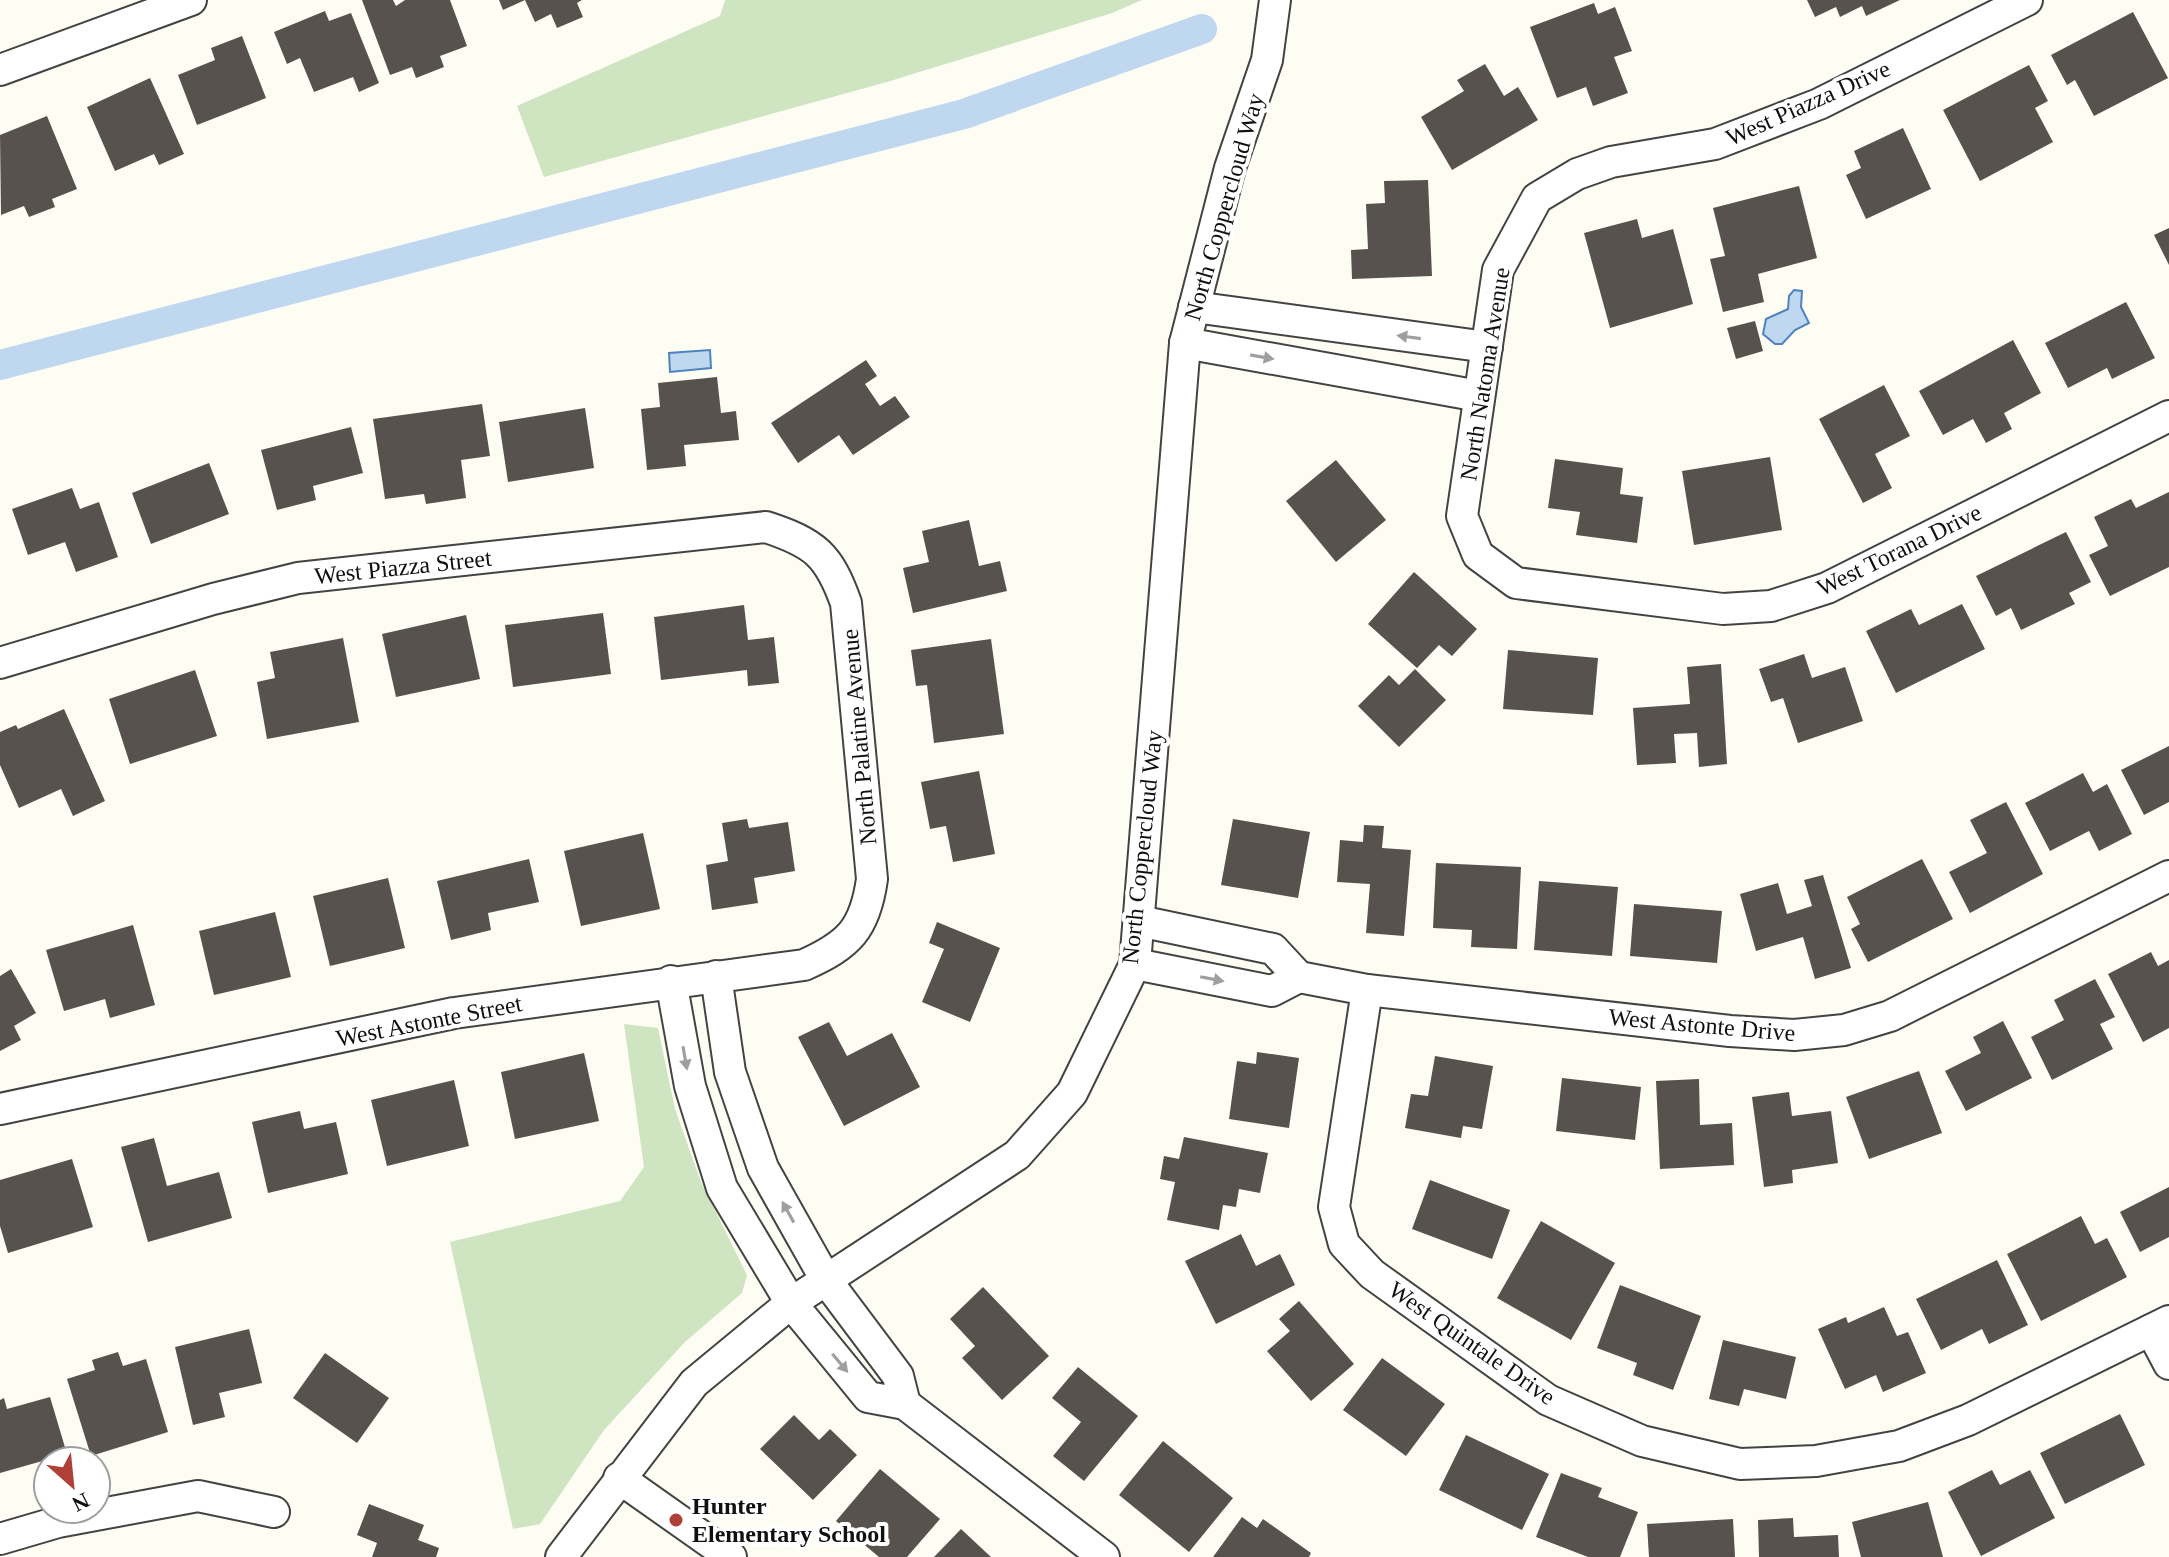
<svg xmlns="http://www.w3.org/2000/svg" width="2169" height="1557" font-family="Georgia,serif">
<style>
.green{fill:#cfe5c1}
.water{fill:#bfd7ef;stroke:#4e84bd;stroke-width:2}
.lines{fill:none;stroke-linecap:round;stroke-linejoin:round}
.canal{stroke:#bfd7ef;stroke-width:30}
.building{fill:#57524d}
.minor-casing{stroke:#434343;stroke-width:34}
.minor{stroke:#fff;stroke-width:30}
.oneway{fill:#9f9f9f}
.poi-dot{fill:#af4038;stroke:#fff;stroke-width:3}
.labels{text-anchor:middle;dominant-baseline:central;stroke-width:8;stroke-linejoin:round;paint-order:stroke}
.street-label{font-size:24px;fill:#101010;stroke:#fff}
.poi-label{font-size:24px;font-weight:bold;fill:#101010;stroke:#fff;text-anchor:start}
</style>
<rect width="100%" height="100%" fill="#fefdf4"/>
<g class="green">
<polygon points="725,0 1142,0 1112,13 887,82 544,177 517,106 720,16"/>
<polygon points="624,1024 658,1028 675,1109 701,1182 747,1275 742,1293 685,1342 604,1430 540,1524 513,1529 450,1242 620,1201 644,1167"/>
</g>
<g class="water">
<polygon points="1794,290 1802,291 1801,307 1809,323 1795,330 1782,344 1775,344 1763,334 1766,319 1788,309 1789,296"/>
<polygon points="710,350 711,368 670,372 669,353"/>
</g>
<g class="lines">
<polyline class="canal" points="0,365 964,114 1202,29"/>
</g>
<g class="building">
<polygon points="362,0 393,0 396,6 405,0 450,0 467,46 440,56 444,67 416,78 412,67 390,75"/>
<polygon points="499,0 582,0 577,3 583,17 557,28 551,14 535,22 525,0 503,10"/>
<polygon points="1807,0 1900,0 1866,16 1862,6 1840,17 1836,7 1815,17"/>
<polygon points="1594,3 1598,14 1615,7 1632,51 1614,57 1628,93 1593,106 1586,87 1557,98 1530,27"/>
<polygon points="325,11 329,21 351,13 379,83 359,92 353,77 314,92 300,58 287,64 274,32"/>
<polygon points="2133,12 2168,78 2094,116 2075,80 2067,85 2051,55"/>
<polygon points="242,36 266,98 197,125 178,75 215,60 211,48"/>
<polygon points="1485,64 1504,96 1518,87 1538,120 1452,170 1421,117 1464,91 1457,80"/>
<polygon points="2029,65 2048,101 2035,108 2053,142 1980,181 1943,110"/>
<polygon points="150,78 184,154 159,165 154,154 115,171 87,107"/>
<polygon points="47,116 77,189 52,199 55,207 29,217 24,206 1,215 0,135"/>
<polygon points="1903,128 1931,189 1866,219 1846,175 1861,168 1854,151"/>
<polygon points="1428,180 1432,276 1352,279 1351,250 1368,249 1366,204 1385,203 1384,181"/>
<polygon points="1799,186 1817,258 1758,274 1764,302 1723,312 1710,259 1725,256 1713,208"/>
<polygon points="1637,219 1642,238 1673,229 1693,304 1610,328 1584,233"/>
<polygon points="2169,228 2169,265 2154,235"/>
<polygon points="2126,302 2155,358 2112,379 2107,368 2068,388 2045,343"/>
<polygon points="1755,321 1763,351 1736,359 1727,328"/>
<polygon points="2013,340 2041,393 2004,413 2012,429 1986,443 1973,419 1943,435 1919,391"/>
<polygon points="866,360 877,376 865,384 880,406 895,396 910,417 853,455 839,435 798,463 771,423"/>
<polygon points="717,377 721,413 736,411 739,440 684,445 686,466 647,470 641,409 660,407 658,383"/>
<polygon points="1884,385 1910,436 1875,454 1892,488 1863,503 1819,419"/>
<polygon points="482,404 490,456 461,460 466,498 426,504 424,494 385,499 373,419"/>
<polygon points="585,408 594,468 508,482 499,422"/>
<polygon points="351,427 363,473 313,486 316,500 277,510 261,450"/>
<polygon points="1770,457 1782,530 1694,545 1682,471"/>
<polygon points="1555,459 1623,468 1620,494 1643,497 1637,543 1576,535 1580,512 1548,508"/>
<polygon points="1336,460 1386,520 1336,562 1286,501"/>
<polygon points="209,463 229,514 151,544 132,493"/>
<polygon points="72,488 80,509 99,502 118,557 76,572 65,542 28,555 12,509"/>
<polygon points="2169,492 2169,567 2110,596 2089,555 2108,546 2094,517 2131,499 2136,508"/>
<polygon points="969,520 979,566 1000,561 1007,591 913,613 903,568 929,562 922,531"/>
<polygon points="2066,532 2091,582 2069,593 2075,604 2021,630 2011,608 1996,616 1976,576"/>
<polygon points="1414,572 1477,629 1452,656 1439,645 1417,668 1368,624"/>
<polygon points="1962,604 1985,649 1896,693 1866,631 1911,609 1919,625"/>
<polygon points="744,605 748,640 774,637 779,683 748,686 747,670 661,680 654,617"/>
<polygon points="603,613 611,674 513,687 505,625"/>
<polygon points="466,615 480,679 396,697 382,634"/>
<polygon points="343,638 359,722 267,739 257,682 275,678 270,652"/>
<polygon points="991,639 1004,734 934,743 927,685 916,686 911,650"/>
<polygon points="1508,650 1598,658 1593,715 1503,709"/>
<polygon points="1804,654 1812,678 1845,667 1863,721 1798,743 1783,698 1771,702 1759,669"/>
<polygon points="1721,664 1727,764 1699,767 1697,733 1674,734 1676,763 1637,765 1633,708 1690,704 1687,667"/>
<polygon points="1415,669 1446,700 1399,747 1358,706 1389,675 1399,685"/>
<polygon points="195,670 217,736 130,764 109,699"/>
<polygon points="64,709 105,801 73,816 61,789 19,808 0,765 0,732 16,725 18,729"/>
<polygon points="2169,746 2169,802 2144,815 2121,770"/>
<polygon points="979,771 995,854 953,862 946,826 930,829 921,782"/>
<polygon points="2083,773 2093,792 2107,784 2132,834 2099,851 2089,831 2050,851 2025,803"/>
<polygon points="2006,802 2043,874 1970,913 1949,872 1987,853 1970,820"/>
<polygon points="747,819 749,828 788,822 795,871 754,878 758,903 712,910 706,865 728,861 722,823"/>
<polygon points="1233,819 1310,832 1298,898 1221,885"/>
<polygon points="1364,825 1384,826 1382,848 1411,850 1404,936 1366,933 1370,884 1337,882 1340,840 1363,842"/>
<polygon points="643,833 660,909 581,926 564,851"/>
<polygon points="529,859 539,902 488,913 491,930 451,940 437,881"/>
<polygon points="1922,859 1953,919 1868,962 1851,929 1860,924 1847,897"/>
<polygon points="1436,863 1521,867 1517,949 1471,947 1472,930 1433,928"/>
<polygon points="1823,875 1851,968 1815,979 1803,937 1756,951 1740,894 1778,883 1787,914 1812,906 1804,880"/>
<polygon points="388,878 405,948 330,966 313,896"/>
<polygon points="1539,881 1618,887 1612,956 1534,950"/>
<polygon points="1634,904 1722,911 1717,963 1630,956"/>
<polygon points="275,912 291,977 214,995 199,931"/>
<polygon points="937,922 1000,948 970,1022 922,1002 944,949 929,943"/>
<polygon points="133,925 155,1005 110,1018 105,999 64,1011 46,950"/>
<polygon points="2151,952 2158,966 2169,960 2169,1028 2143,1042 2108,974"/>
<polygon points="11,969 36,1013 14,1026 21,1040 0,1051 0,976"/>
<polygon points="2095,979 2115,1017 2100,1024 2113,1049 2052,1080 2031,1037 2064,1020 2054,1000"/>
<polygon points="2003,1021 2032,1078 1966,1111 1945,1071 1981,1053 1973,1037"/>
<polygon points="829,1022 847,1056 892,1033 920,1087 844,1126 798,1037"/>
<polygon points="1257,1052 1299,1058 1289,1128 1229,1119 1237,1061 1256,1064"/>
<polygon points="584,1053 599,1121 515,1139 501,1072"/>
<polygon points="1435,1056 1493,1066 1482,1129 1463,1126 1461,1138 1405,1128 1411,1094 1428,1096"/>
<polygon points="1919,1071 1942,1133 1869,1159 1846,1097"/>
<polygon points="1562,1078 1641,1087 1635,1140 1556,1131"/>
<polygon points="1699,1079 1700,1125 1732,1123 1734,1165 1660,1169 1656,1081"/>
<polygon points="454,1080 469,1146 387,1166 371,1100"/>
<polygon points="1789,1092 1792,1116 1831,1111 1838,1163 1792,1170 1793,1183 1764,1187 1752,1097"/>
<polygon points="300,1111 304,1129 336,1122 348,1174 268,1193 252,1122"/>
<polygon points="1184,1137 1268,1153 1260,1193 1239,1189 1236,1207 1223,1205 1219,1230 1167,1220 1175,1182 1160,1179 1164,1156 1179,1159"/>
<polygon points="154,1138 167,1186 219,1172 232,1218 148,1242 121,1147"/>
<polygon points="72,1159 93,1227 8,1253 0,1226 0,1180"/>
<polygon points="1430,1180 1510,1210 1492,1259 1412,1229"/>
<polygon points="2169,1187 2169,1237 2140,1252 2120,1212"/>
<polygon points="2081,1216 2095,1244 2107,1238 2127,1277 2041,1321 2007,1254"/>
<polygon points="1541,1221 1615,1263 1571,1340 1497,1298"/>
<polygon points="1241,1234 1256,1266 1280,1254 1295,1285 1216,1324 1185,1261"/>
<polygon points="1997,1260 2028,1325 1989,1344 1982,1329 1941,1350 1916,1299"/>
<polygon points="1620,1285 1701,1316 1673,1390 1633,1375 1637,1363 1597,1348"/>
<polygon points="983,1287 1049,1356 1002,1400 962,1358 975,1346 950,1319"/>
<polygon points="1299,1301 1354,1364 1311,1401 1267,1351 1290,1331 1279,1319"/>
<polygon points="1884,1307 1897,1336 1908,1332 1926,1373 1883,1392 1876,1375 1845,1389 1818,1329 1846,1317 1848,1323"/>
<polygon points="249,1329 262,1383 219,1393 225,1417 193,1425 175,1347"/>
<polygon points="1723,1340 1796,1357 1786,1399 1744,1389 1739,1406 1709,1399"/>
<polygon points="118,1352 123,1366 146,1359 168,1432 91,1456 67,1379 95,1370 92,1360"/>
<polygon points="325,1353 389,1398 357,1443 293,1398"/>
<polygon points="1382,1358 1445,1404 1406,1456 1343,1410"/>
<polygon points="1078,1367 1138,1416 1084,1481 1053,1456 1081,1422 1052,1398"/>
<polygon points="50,1397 67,1454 0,1473 0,1400 4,1398 7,1409"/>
<polygon points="2120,1414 2145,1465 2065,1504 2040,1453"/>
<polygon points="794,1415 819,1440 830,1429 857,1455 813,1500 760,1449"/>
<polygon points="1466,1435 1549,1474 1522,1530 1439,1490"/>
<polygon points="1163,1441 1233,1498 1189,1552 1119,1495"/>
<polygon points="880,1469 940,1519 907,1557 879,1557 836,1521"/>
<polygon points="1992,1470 2000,1485 2030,1470 2055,1518 1981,1556 1948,1492"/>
<polygon points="1561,1473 1602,1488 1598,1497 1638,1512 1620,1557 1588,1557 1536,1537"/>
<polygon points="1928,1502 1943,1557 1861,1557 1852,1522"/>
<polygon points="369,1504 424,1525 418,1540 439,1548 436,1557 372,1557 377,1543 357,1535"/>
<polygon points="1242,1517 1257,1528 1263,1519 1311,1553 1309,1557 1213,1557"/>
<polygon points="1793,1518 1794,1537 1838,1535 1839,1557 1759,1557 1758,1520"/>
<polygon points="1733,1519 1735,1557 1649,1557 1647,1524"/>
<polygon points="961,1529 991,1557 934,1557"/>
</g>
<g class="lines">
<g class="minor-casing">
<g id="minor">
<polyline points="2027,0 1819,104 1715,144 1611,162 1577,174 1537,198 1498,270 1462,516 1478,555 1516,583 1723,609 1771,606 1827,588 2169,416"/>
<polyline points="0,70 191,0"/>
<polyline points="1194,307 1487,347"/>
<polyline points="1185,343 1479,396"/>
<path d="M0,663l213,-64 85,-21 468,-51c49,16 63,28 80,76l26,276c-7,50 -23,66 -68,86l-350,48 -454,96"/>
<polyline points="1135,964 1272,991 1299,977 1273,949 1139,921"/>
<polyline points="1299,977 1367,990 1730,1031 1794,1035 1844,1030 1890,1016 2169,876"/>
<polyline points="671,981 690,1086 722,1188 791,1303 868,1397 905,1404 898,1376 826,1280 763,1168 730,1072 716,976"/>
<polyline points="1367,990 1334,1207 1344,1244 1372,1274 1548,1400 1642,1441 1740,1464 1816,1461 1899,1446 1968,1420 2169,1321"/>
<polyline points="2151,1330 2169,1364"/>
<polyline points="905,1404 1104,1557"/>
<polyline points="619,1478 731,1557"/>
<polyline points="0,1539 58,1522 198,1496 274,1512"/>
<polyline points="561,1557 694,1383 791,1303 1017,1155 1072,1093 1135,964 1185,343 1230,168 1267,60 1275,0"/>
</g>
</g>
<use href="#minor" class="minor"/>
</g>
<defs><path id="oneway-solid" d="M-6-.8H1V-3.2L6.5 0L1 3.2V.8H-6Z" transform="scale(2)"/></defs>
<g class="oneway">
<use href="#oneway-solid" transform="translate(1409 337) rotate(-172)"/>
<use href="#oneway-solid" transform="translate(1262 357) rotate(10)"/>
<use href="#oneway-solid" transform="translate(1212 979) rotate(11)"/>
<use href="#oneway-solid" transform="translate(685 1058) rotate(80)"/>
<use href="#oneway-solid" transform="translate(788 1212) rotate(-119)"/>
<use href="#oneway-solid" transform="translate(840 1363) rotate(50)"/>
</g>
<circle class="poi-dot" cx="676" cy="1520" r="8"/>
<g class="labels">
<g class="street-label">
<text transform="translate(1808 103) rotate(-24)">West Piazza Drive</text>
<text transform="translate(1224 207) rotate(-74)">North Coppercloud Way</text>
<text transform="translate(1485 374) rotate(-81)">North Natoma Avenue</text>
<text transform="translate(1899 550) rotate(-26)">West Torana Drive</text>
<text transform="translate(403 567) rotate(-6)">West Piazza Street</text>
<text transform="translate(859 737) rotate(-95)">North Palatine Avenue</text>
<text transform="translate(1142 847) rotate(-84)">North Coppercloud Way</text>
<text transform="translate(429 1021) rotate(-11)">West Astonte Street</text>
<text transform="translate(1702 1025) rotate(5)">West Astonte Drive</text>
<text transform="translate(1472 1343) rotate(35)">West Quintale Drive</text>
</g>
<g class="poi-label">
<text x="692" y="1506">Hunter<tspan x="692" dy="28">Elementary School</tspan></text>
</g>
</g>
<g transform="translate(72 1485) rotate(153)"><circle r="38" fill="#ffffff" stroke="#9f9f9f" stroke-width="2"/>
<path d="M0-6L14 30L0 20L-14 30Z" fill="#af4038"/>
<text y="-12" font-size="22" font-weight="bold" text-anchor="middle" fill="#101010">N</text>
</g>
</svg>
